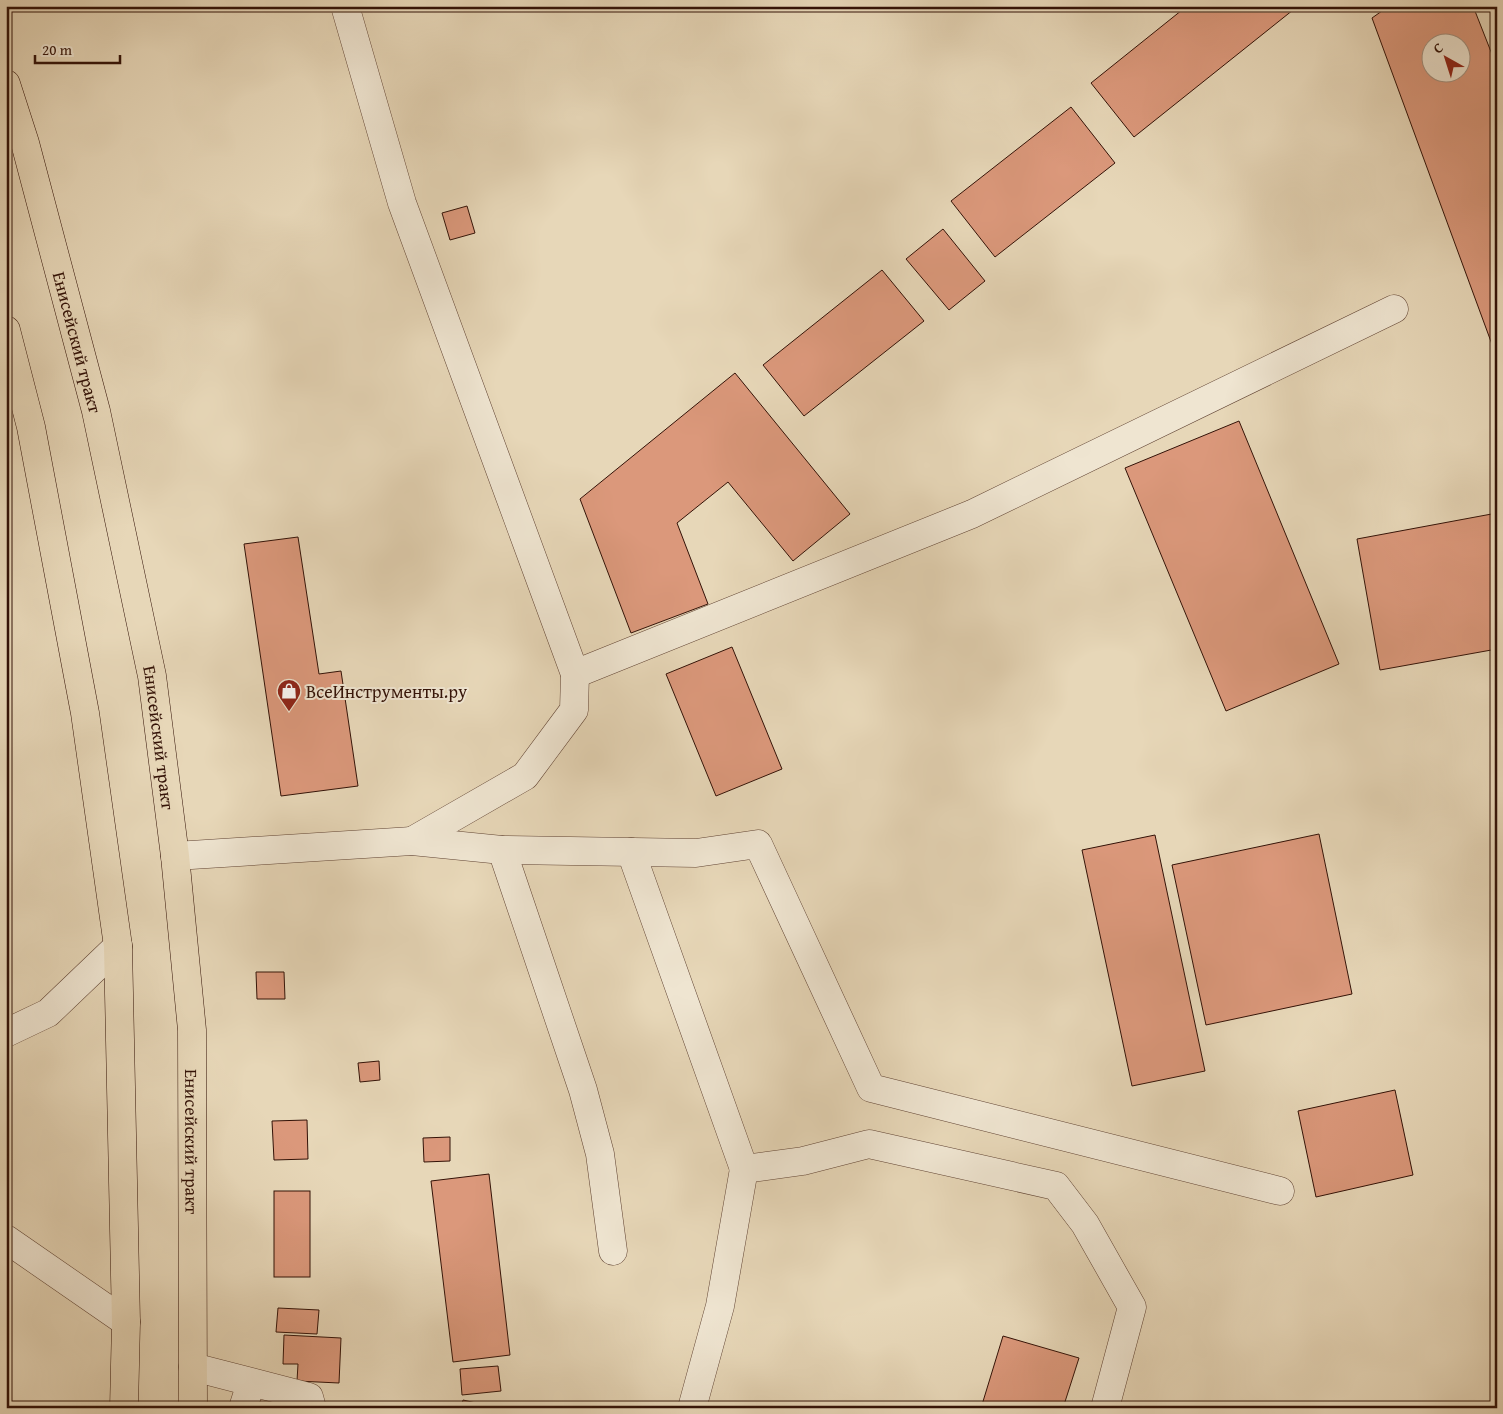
<svg xmlns="http://www.w3.org/2000/svg" width="1503" height="1414" font-family="'Gentium Book Plus',serif">
<style>
.building{fill:#db987b;stroke:#331207;fill-rule:evenodd}
.lines{fill:none;stroke-linecap:round;stroke-linejoin:round}
.minor-casing{stroke:#604333;stroke-width:29}
.major-casing{stroke:#331207;stroke-width:29}
.minor{stroke:#efe5d1;stroke-width:28}
.major{stroke:#e7d7b8;stroke-width:28}
.labels{text-anchor:middle;dominant-baseline:central;stroke-width:4;stroke-linejoin:round;paint-order:stroke}
.street-label{font-size:18px;fill:#331207;stroke:#efe5d1}
.poi-label{font-size:18px;fill:#331207;stroke:#efe5d1;text-anchor:start}
</style>
<rect width="100%" height="100%" fill="#e7d7b8"/>
<filter id="stains"><feTurbulence type="fractalNoise" baseFrequency=".004" numOctaves="4"/><feColorMatrix values="0 0 0 0 .2 0 0 0 0 .09 0 0 0 0 .02 0 0 0 .5 -.17"/></filter>
<radialGradient id="worn" r=".72"><stop offset=".6" stop-color="#630" stop-opacity="0"/><stop offset="1" stop-color="#630" stop-opacity=".3"/></radialGradient>
<g class="building">
<polygon points="1187,6 1298,6 1134,137 1091,83"/>
<path d="M1389,6h84l24,61v291l-125,-340zM1430,42h30v30h-30z"/>
<polygon points="1071,107 1115,163 995,257 951,201"/>
<polygon points="467,206 475,233 450,240 442,213"/>
<polygon points="943,229 985,281 949,310 906,259"/>
<polygon points="882,270 924,321 804,416 763,365"/>
<polygon points="735,373 850,514 793,561 728,482 677,523 708,604 631,633 580,499"/>
<polygon points="1239,421 1339,664 1226,711 1125,468"/>
<polygon points="1497,513 1497,649 1380,670 1357,539"/>
<polygon points="298,537 319,674 341,671 358,786 281,796 244,544"/>
<polygon points="732,647 782,769 716,796 666,674"/>
<polygon points="1319,834 1352,994 1206,1025 1172,865"/>
<polygon points="1155,835 1205,1071 1132,1086 1082,850"/>
<polygon points="256,972 284,972 285,999 257,999"/>
<polygon points="379,1061 380,1080 360,1082 358,1063"/>
<polygon points="1395,1090 1413,1175 1316,1197 1298,1111"/>
<polygon points="307,1120 308,1159 274,1160 272,1121"/>
<polygon points="450,1137 450,1161 424,1162 423,1138"/>
<polygon points="489,1174 510,1355 453,1362 431,1181"/>
<rect x="274" y="1191" width="36" height="86"/>
<polygon points="278,1308 319,1310 317,1334 276,1332"/>
<polygon points="284,1335 341,1338 339,1383 297,1381 298,1364 283,1364"/>
<polygon points="1003,1336 1079,1358 1063,1408 981,1408"/>
<polygon points="498,1366 501,1391 462,1395 460,1369"/>
<polygon points="463,1400 498,1408 461,1408"/>
</g>
<g class="lines">
<g class="minor-casing">
<g id="minor">
<polyline points="345,6 402,203 575,674 574,710 525,776 412,841"/>
<polyline points="575,674 972,514 1394,309"/>
<polyline points="502,850 583,1090 600,1154 613,1251"/>
<polyline points="631,852 744,1169 803,1161 869,1144 1056,1186 1085,1224 1132,1307 1105,1408"/>
<polyline points="175,856 412,841 502,850 696,853 758,844 871,1088 1280,1191"/>
<polyline points="6,1033 48,1013 118,946"/>
<polyline points="6,1239 126,1322"/>
<polyline points="193,1367 309,1397 312,1408"/>
<polyline points="243,1408 251,1383"/>
<polyline points="692,1408 720,1306 744,1169"/>
</g>
</g>
<g class="major-casing">
<g id="major">
<path id="s1" d="M6,84l19,59 71,268 56,265 23,180 17,174 1,378"/>
<polyline points="6,330 31,427 85,713 118,946 126,1322 124,1408"/>
</g>
</g>
<use href="#minor" class="minor"/>
<use href="#major" class="major"/>
</g>
<defs>
<g id="shop-pin" transform="scale(1.25)"><path d="M0 17L-7.5 6A9.5 9.5 0 1 1 7.5 6Z" fill="#8f2418" stroke="#efe5d1"/><path d="M-5-2.5h2.3a2.7 3.5 0 0 1 5.4 0H5L5.5 6h-11ZM-1.5-2.5h3a1.5 2.3 0 0 0-3 0Z" fill="#fff"/></g>
</defs>
<g fill-rule="evenodd">
<use href="#shop-pin" x="289" y="691"/>
</g>
<g class="labels">
<g class="street-label">
<text stroke="none"><textPath href="#s1" startOffset="268">Енисейский тракт</textPath></text>
<text stroke="none"><textPath href="#s1" startOffset="672">Енисейский тракт</textPath></text>
<text stroke="none"><textPath href="#s1" startOffset="1078">Енисейский тракт</textPath></text>
</g>
<g class="poi-label">
<text x="306" y="691">ВсеИнструменты.ру</text>
</g>
</g>
<rect width="1503" height="1414" fill="none" stroke="#e7d7b8" stroke-width="25"/>
<rect x="8" y="8" width="1488" height="1399" fill="none" stroke="#331207" stroke-width="2.5"/>
<rect x="12" y="12" width="1478" height="1389" fill="none" stroke="#331207"/>
<g transform="translate(1446 58) rotate(321)"><circle r="24" fill="#efe5d1" stroke="#a49180"/>
<path d="M0-4L9 19L0 12L-9 19Z" fill="#8f2418"/>
<text y="-8" font-size="14" font-weight="bold" text-anchor="middle" fill="#331207">С</text>
</g>
<path d="M35 55v8h85v-8" fill="none" stroke="#331207" stroke-width="2.5"/>
<text x="42" y="55" font-size="15" fill="#331207" stroke="#efe5d1" stroke-width="4" paint-order="stroke">20 m</text>
<rect width="100%" height="100%" filter="url(#stains)"/>
<rect width="100%" height="100%" fill="url(#worn)"/>
</svg>
